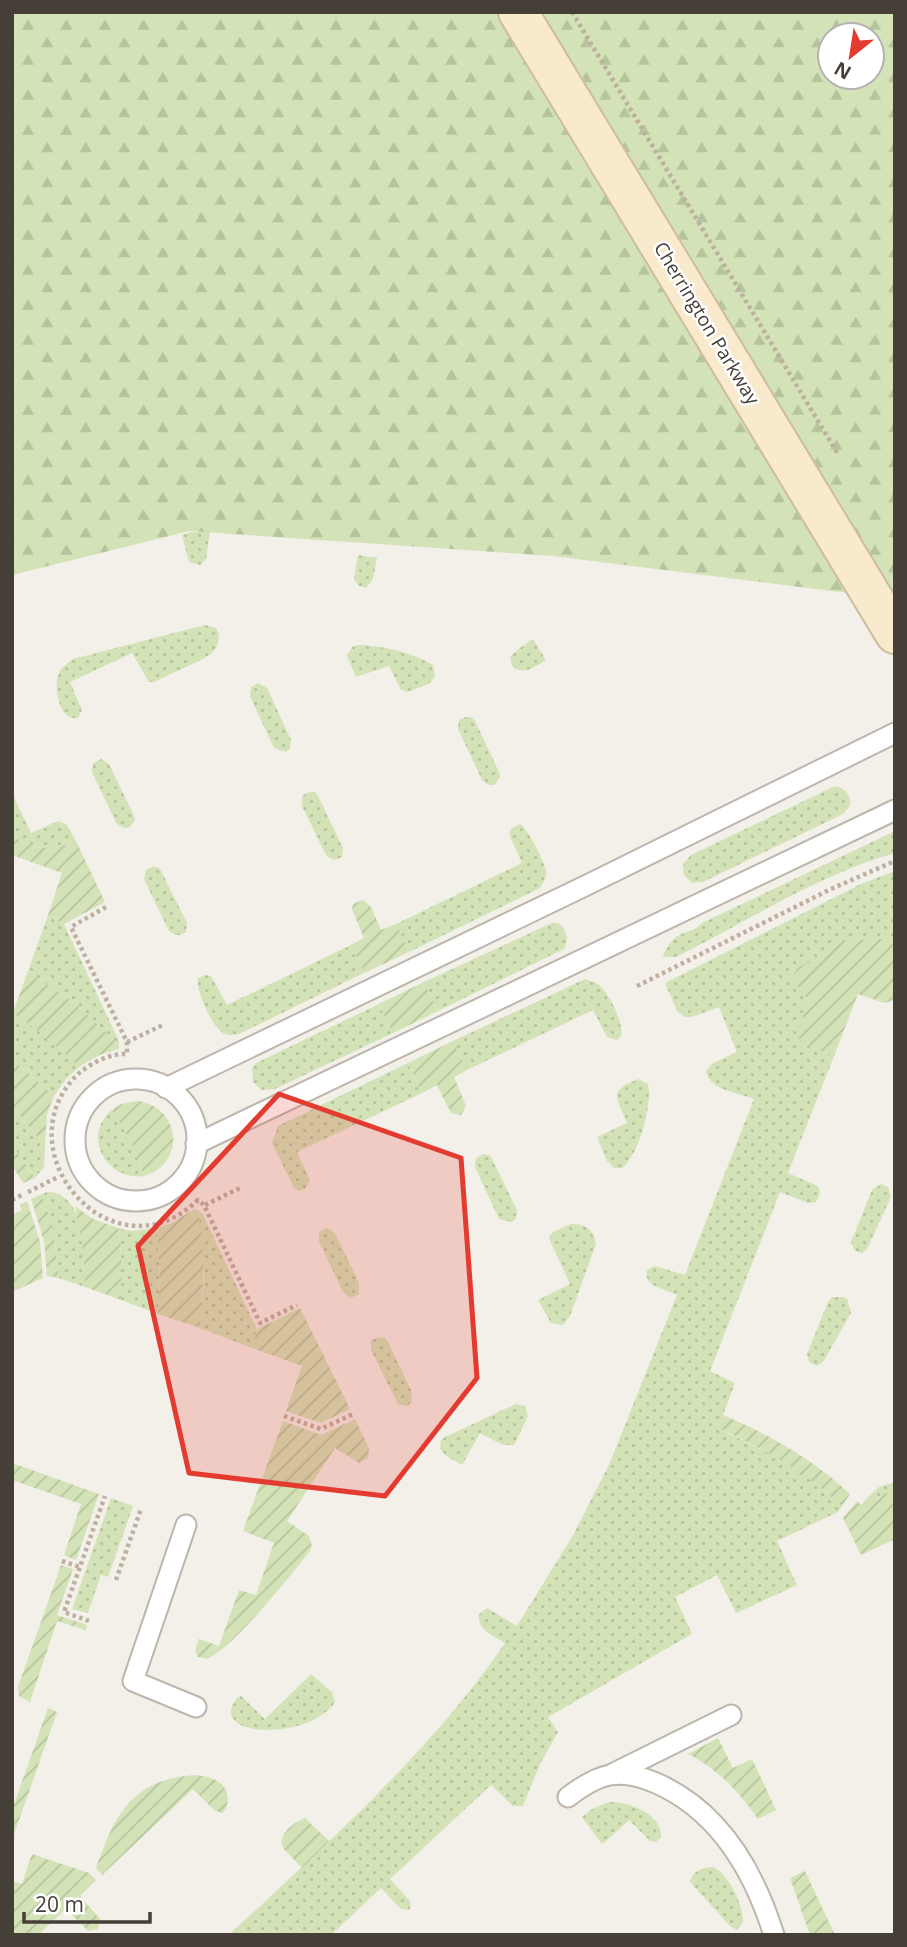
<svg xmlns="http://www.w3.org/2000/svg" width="907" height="1947" font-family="'Open Sans',sans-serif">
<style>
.grass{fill:url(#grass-dots)}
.forest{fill:url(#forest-firs);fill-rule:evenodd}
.garden{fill:url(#garden-furrows)}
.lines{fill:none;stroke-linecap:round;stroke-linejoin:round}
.lane-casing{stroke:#bdb6ad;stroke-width:23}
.secondary-casing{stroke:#cebd9e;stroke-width:42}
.path{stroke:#beb0a0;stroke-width:4.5;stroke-dasharray:3.5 3.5;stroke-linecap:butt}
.lane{stroke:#fff;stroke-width:19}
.secondary{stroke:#f9eacd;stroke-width:38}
.marked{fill:#e33b30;fill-opacity:0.2;stroke:#e33b30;stroke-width:5;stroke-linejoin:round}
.labels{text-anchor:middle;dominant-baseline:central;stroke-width:5;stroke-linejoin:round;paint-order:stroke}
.street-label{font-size:19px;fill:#463f38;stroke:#fff}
</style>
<defs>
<pattern id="grass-dots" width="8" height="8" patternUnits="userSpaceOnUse" patternTransform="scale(1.75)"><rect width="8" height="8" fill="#d3e3b7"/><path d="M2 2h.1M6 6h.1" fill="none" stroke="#b6c49e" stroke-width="1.8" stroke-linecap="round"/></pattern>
<pattern id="forest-firs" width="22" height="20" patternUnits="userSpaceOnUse" patternTransform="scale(1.75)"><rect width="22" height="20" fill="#d3e3b7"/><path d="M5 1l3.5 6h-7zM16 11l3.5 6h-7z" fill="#b6c49e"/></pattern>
<pattern id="garden-furrows" width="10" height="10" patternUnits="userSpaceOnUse" patternTransform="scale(1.75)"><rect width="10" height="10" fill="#d3e3b7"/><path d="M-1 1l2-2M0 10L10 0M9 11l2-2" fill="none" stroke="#b6c49e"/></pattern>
</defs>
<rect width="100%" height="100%" fill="#f3efe9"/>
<g class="grass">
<polygon points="191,532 210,532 206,559 200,565 189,562 182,535"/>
<polygon points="358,555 377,558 373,579 366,588 359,586 354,579"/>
<path d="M205,625l11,3c7,13 0,23 -11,30l-51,24h-5l-17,-29 -62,29 12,28 -4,8c-19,4 -26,-33 -18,-47 3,-5 8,-8 13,-12z"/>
<path d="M533,639l13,21c-12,7 -22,16 -34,6l-2,-9 7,-7z"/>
<path d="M358,645c26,1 53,7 75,20l2,11 -6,8 -22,8 -6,-2 -12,-24 -33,11 -9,-21 5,-9z"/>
<polygon points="258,683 267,688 291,740 290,749 286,752 274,748 250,696 251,687"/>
<polygon points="466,717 471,717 475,721 499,772 500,777 494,785 489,785 482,780 458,729 459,720"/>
<polygon points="101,759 109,764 134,816 135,820 129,828 124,828 117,824 92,772 93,763"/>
<path d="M835,786c11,3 16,9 15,20l-7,8 -140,68 -11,1 -8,-8 -1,-11 8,-9z"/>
<path d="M310,792h5l3,4 25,52 -1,9c-7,4 -10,3 -16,-2l-25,-51 2,-9z"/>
<path d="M12,793l19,40 27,-12 9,4 9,16c-23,11 -42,9 -64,-5z"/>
<path d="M520,824c8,5 24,37 26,47 1,7 -3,12 -6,17l-131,64 -13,-28 126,-61 -13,-29 2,-5z"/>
<path d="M895,831v22c-77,22 -148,68 -219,104h-13c3,-9 9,-19 18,-23 9,-4 14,-3 21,-11z"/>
<path d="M152,867h6l3,4 26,52 -1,9c-7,4 -11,4 -17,-1l-25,-52 2,-9z"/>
<path d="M895,871v70l-13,-2 -39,1 -21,18 -9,3 -22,20 6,4 11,15 -3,10v34l29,12 -46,117 30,13 2,7 -4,9 -8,1 -28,-11 -70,179 25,12 -17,45 66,33 22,14 36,31 -4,6 -61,29 20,44 -61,28 -19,-38 -42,22 17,37 -144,83 10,15 -18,32 -17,42h-10l-22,-21 -101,94 20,22v9l-9,-1 -20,-21 -50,47h-102c98,-92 200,-181 276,-292 -11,-7 -29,-14 -26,-29l8,-6 30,18 55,-89 37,-72 68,-170c-12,-6 -34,-8 -30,-25l8,-4 30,9 69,-176c-15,-6 -45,-9 -48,-28l7,-8 24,-11 -18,-45 -27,10h-7l-8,-6 -12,-28 196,-99z"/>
<polygon points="48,915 64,924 119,1041 119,1046 77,1005 28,971"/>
<path d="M552,923h6c9,7 11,16 6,26l-126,62 -14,-29z"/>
<path d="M351,945l13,28 -125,61c-6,1 -11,2 -16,-1 -11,-6 -28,-44 -25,-55l8,-3 5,1 16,29z"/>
<path d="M585,979c6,2 12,3 16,8 9,9 23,36 20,49l-4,4 -10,-3 -14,-27 -126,60 -14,-29z"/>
<polygon points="379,1004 393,1033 275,1089 262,1090 253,1082 252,1068 256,1063"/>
<polygon points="13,1013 40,1032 79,1067 66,1079 54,1096 12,1059"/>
<polygon points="408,1063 422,1093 297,1152 310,1180 305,1189 299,1191 294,1188 272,1143 278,1126"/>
<path d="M638,1079l10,5c5,19 -10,73 -26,84h-8l-7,-7 -10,-24 30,-14 -9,-21 -1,-9 6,-7z"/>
<polygon points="12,1107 45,1145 44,1167 35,1178 12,1145"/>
<path d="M112,1110l18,30 14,36c-38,5 -63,-40 -32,-66z"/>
<polygon points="483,1154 489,1155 492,1159 517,1210 516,1219 511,1222 499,1219 475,1167 476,1158"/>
<polygon points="881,1184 888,1187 891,1197 867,1249 862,1253 855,1251 851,1242 872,1190"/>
<path d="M47,1192c39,0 39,66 38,95l-26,-9 -6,-50 -11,-34z"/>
<polygon points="198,1210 202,1213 257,1329 252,1348 200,1328 204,1277"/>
<path d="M571,1224c14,0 23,5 25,20l-26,72 -7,9 -12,-2 -13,-23 32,-16 -21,-46 4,-6z"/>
<polygon points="118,1228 132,1231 157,1228 160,1277 158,1314 121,1300 121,1252"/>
<polygon points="327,1228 335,1233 359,1283 359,1294 351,1298 343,1292 319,1241 319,1232"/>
<polygon points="832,1297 844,1297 847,1299 851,1313 823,1362 816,1366 809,1362 807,1354 828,1302"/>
<polygon points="380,1337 385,1338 388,1342 411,1390 412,1401 408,1406 398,1404 371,1350 371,1340"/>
<polygon points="516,1404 525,1406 528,1416 514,1445 503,1445 480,1433 462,1465 446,1456 440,1449 441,1440 445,1437"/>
<polygon points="895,1482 895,1492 879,1497 874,1501 866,1499 879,1487"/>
<polygon points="111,1498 133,1506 108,1577 101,1575 88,1613 72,1609"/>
<path d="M311,1674l21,18 3,10c-26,40 -132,36 -97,-5l3,-1 24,23z"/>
<path d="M609,1802c18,-1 54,12 52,35l-5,5 -6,-1 -21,-21 -25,23h-3l-19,-26 10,-8z"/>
<path d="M713,1867c16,7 30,38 30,55l-6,8 -6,-3 -41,-45c2,-11 13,-15 23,-15z"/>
</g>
<path class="forest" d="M12,12h883v587l-342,-43 -364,-25 -177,44zM830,35h42v42h-42z"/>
<g class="garden">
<path d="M12,836c22,14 41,16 64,5l29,61 -41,22 -16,-9 14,-42 -50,-18z"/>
<polygon points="363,900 371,907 381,930 396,924 409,952 364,973 351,945 364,938 352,909 353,904"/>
<polygon points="882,939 895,941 894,1000 884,1003 858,994 834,1056 805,1044 797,1037 808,1000 797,985 791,981 797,969 804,964 822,958 843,940"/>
<polygon points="28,971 77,1005 115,1041 119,1046 119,1049 99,1055 79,1067 40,1032 13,1013"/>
<polygon points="424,982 438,1011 393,1033 379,1004"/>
<polygon points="453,1041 467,1070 454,1077 466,1106 461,1115 451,1113 437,1085 422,1093 408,1063"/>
<polygon points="12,1059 54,1096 47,1114 45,1145 12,1107"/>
<path d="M137,1101c44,5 50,63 7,75l-14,-36 -18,-30 9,-6z"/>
<polygon points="12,1145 35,1178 23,1183 12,1165"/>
<polygon points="42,1194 53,1228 59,1278 47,1276 44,1241 31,1199"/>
<polygon points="27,1201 40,1242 43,1278 12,1292 12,1215 22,1210 20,1205"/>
<polygon points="75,1206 93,1219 118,1228 121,1252 121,1300 85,1287 84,1255"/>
<path d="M194,1209l4,1c7,39 6,78 2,118l-42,-14 2,-37 -3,-49 15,-5z"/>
<polygon points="300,1308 350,1409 321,1423 286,1411 302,1366 252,1348 257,1329"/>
<path d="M723,1415c47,20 90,44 127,79l-8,12c-41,-36 -75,-56 -124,-78z"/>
<path d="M355,1419l14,29 -1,10 -9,5 -24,-15 -48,73 22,15 3,10 -2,5c-19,24 -77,97 -103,108l-9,-2 -3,-7 4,-11 20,7 20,-56 17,5 18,-52 -31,-12 40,-110 38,14z"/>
<polygon points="12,1463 99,1494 76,1560 64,1555 81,1504 12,1480"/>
<polygon points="895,1492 895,1539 861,1555 843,1518 857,1501 861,1505 866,1499 874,1501 884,1494"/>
<polygon points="61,1565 73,1569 57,1615 87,1625 85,1630 57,1621 30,1702 19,1696 18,1687"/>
<polygon points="48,1708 57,1712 12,1840 12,1810"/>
<path d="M718,1738l15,30 19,-9 24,51 -18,9c-20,-28 -39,-49 -70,-65z"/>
<path d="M196,1775c21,2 37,11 30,34l-4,4 -8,-3 -21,-21 -91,86 -6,-7c19,-54 36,-89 100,-93z"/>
<path d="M305,1818l24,23 -27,27 -18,-19 -3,-7c3,-12 12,-19 24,-24z"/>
<polygon points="32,1854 89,1873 96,1880 80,1896 100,1919 98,1929 88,1931 66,1909 38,1935 12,1935 12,1881 22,1884"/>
<polygon points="805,1871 835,1935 810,1935 790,1878"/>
</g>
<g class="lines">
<g class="lane-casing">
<g id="lane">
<circle cx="136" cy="1140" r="61"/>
<polyline points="166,1088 587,885 895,733"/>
<polyline points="196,1144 895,810"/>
<polyline points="186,1525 133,1681 196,1707"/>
<polyline points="614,1773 731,1715"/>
<path d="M568,1797c31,-24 52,-30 88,-14 64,28 98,88 118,152"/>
</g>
</g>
<g class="secondary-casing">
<polyline id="secondary" points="518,12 895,634"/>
</g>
<g class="path">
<polyline points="572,12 839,456"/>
<path d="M106,907l-35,20 56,115v12c-17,-1 -36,9 -49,20 -78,76 34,208 120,126l6,5 56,118 37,-18"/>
<polyline points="637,986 831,889 895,861"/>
<polyline points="127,1042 163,1025"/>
<polyline points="28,1192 58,1177"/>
<polyline points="12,1200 24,1194"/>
<polyline points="205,1205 242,1187"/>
<polyline points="284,1416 321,1429 353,1414"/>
<polyline points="62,1561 80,1567"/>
<polyline points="116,1580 141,1509"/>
<polyline points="89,1621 64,1612 105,1496"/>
</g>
<use href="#lane" class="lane"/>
<use href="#secondary" class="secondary"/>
</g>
<path class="marked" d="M279,1094l182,64 16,220 -92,118 -196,-23 -51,-227z"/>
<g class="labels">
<g class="street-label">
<text transform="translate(707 323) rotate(59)">Cherrington Parkway</text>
</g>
</g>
<rect width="907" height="1947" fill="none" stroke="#463f38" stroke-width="28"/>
<g transform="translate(851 56) rotate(210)"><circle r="33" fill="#ffffff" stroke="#b5b2af" stroke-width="2"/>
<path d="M0-5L12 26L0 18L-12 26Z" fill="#e33b30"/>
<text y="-10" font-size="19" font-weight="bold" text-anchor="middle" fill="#463f38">N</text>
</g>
<path d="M24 1912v10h126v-10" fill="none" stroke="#463f38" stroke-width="3.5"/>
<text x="35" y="1912" font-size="21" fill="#463f38" stroke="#ffffff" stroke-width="5" paint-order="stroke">20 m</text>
</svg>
